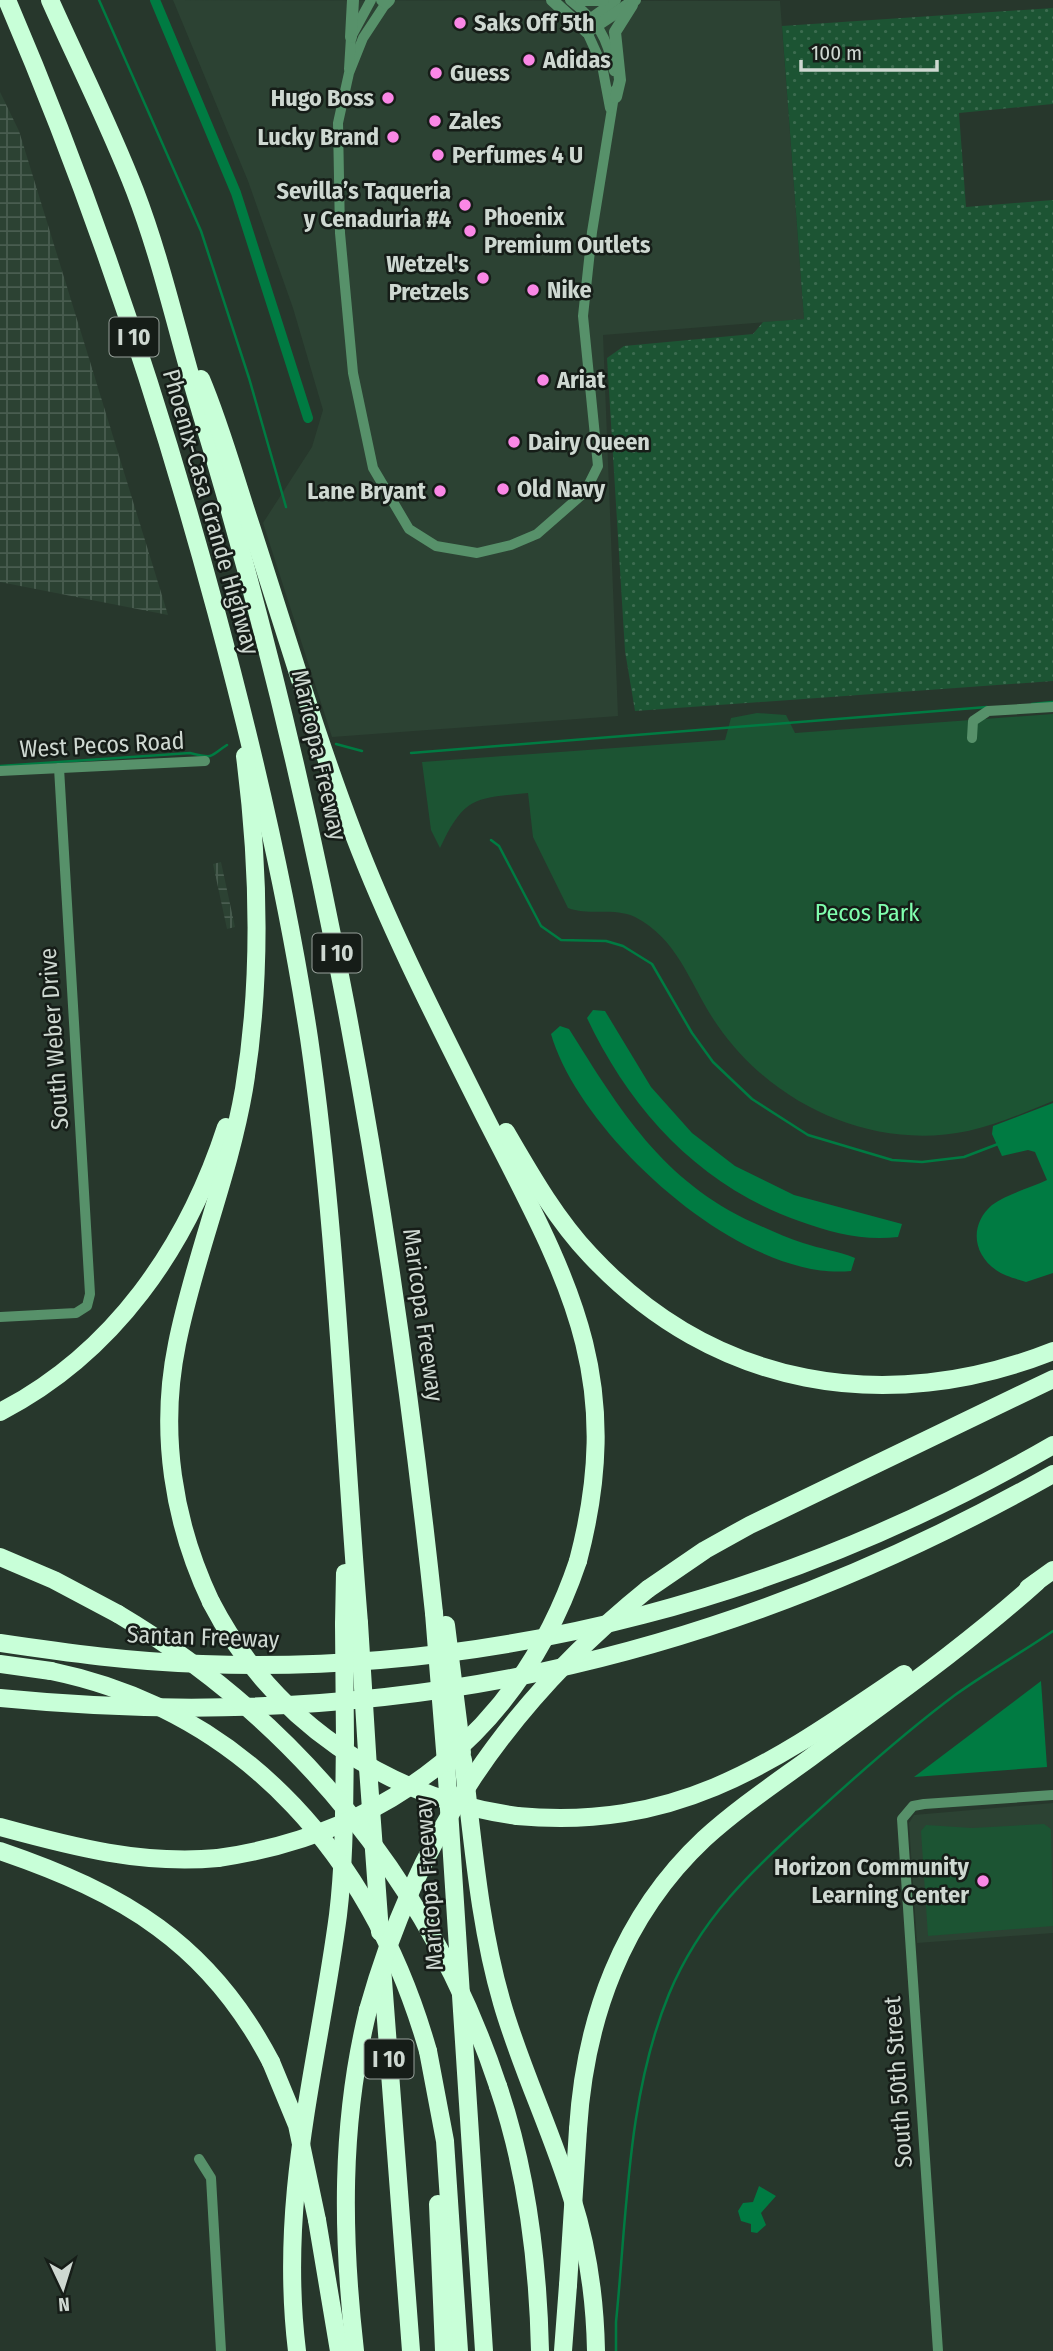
<svg xmlns="http://www.w3.org/2000/svg" width="1053" height="2351" font-family="'Fira Sans Condensed',sans-serif">
<style>
.built{fill:#2c4233}
.industrial{fill:url(#industrial-grid)}
.grass{fill:url(#grass-dots)}
.green{fill:#1c5433}
.water{fill:#007b42}
.lines{fill:none;stroke-linecap:round;stroke-linejoin:round}
.stream{stroke:#007b42;stroke-width:2.5}
.canal{stroke:#007b42;stroke-width:10}
.minor{stroke:#57916a;stroke-width:10}
.tertiary{stroke:#57916a;stroke-width:12}
.motorway{stroke:#c8ffd8;stroke-width:18}
.motorway-bridge{stroke:#c8ffd8;stroke-width:18}
.poi-dot{fill:#fa87e6;stroke:#161d18;stroke-width:2.5}
.labels{text-anchor:middle;dominant-baseline:central;stroke-width:5;stroke-linejoin:round;paint-order:stroke}
.shield{fill:#161d18;stroke:#97a09a;stroke-width:2}
.shield-label{font-size:23px;font-weight:bold;fill:#ced8d1}
.poi-label{font-size:24px;font-weight:bold;fill:#ced8d1;stroke:#161d18;text-anchor:start}
.street-label{font-size:24px;fill:#ced8d1;stroke:#161d18}
.park-label{font-size:24px;fill:#80feae;stroke:#161d18}
</style>
<defs>
<pattern id="industrial-grid" width="8" height="8" patternUnits="userSpaceOnUse" patternTransform="scale(1.75)"><rect width="8" height="8" fill="#2c4233"/><path d="M0 4h8M4 0v8" fill="none" stroke="#495d50"/></pattern>
<pattern id="grass-dots" width="8" height="8" patternUnits="userSpaceOnUse" patternTransform="scale(1.75)"><rect width="8" height="8" fill="#1c5433"/><path d="M2 2h.1M6 6h.1" fill="none" stroke="#3c6c50" stroke-width="1.8" stroke-linecap="round"/></pattern>
</defs>
<rect width="100%" height="100%" fill="#27372c"/>
<g class="built">
<polygon points="173,0 780,1 804,319 603,335 618,716 332,737 263,523 312,447 323,410 293,308 248,181"/>
<polygon points="1053,1803 1053,1933 917,1943 909,1823 914,1815"/>
</g>
<g class="industrial">
<polygon points="0,92 19,131 168,615 0,582"/>
<polygon points="221,862 235,927 227,929 213,864"/>
</g>
<polygon class="grass" points="1053,8 1053,104 959,113 966,207 1053,200 1053,681 635,711 625,651 607,358 624,346 753,334 763,322 804,319 782,26"/>
<g class="green">
<path d="M757,713l29,2 9,18 258,-19v387c-28,11 -56,24 -85,30 -96,20 -195,-26 -250,-105 -27,-38 -38,-86 -83,-109 -21,-10 -46,-1 -67,-9l-35,-71 -5,-44c-54,5 -64,4 -88,55l-9,-18 -9,-68 303,-22 6,-22z"/>
<polygon points="1044,1824 1051,1829 1053,1926 928,1936 921,1831 926,1825 972,1828"/>
</g>
<g class="water">
<path d="M593,1010l12,1 46,76 41,46 43,33 59,29 108,29 -4,13c-35,4 -66,-4 -99,-16 -99,-35 -168,-110 -212,-203z"/>
<path d="M560,1026l9,3c51,81 93,152 185,194 16,7 33,15 49,20 18,6 35,8 52,15l-4,13c-110,11 -271,-136 -300,-237z"/>
<path d="M1053,1103v170l-27,9c-9,-3 -22,-6 -30,-12 -24,-17 -26,-46 -4,-65 15,-11 38,-17 55,-25l-12,-28 -7,-2 -26,6 -10,-22 1,-8z"/>
<polygon points="1041,1681 1047,1767 914,1777"/>
<polygon points="759,2186 776,2196 761,2213 766,2225 757,2233 751,2232 751,2224 741,2221 738,2211 743,2203 753,2202"/>
</g>
<g class="lines">
<g class="stream">
<polyline points="99,0 201,231 249,378 286,507"/>
<polyline points="1032,704 1053,702"/>
<polyline points="336,744 362,751"/>
<polyline points="411,753 987,707"/>
<path d="M0,766l190,-13c25,6 18,4 37,-8"/>
<polyline points="491,840 499,846 541,926 561,940 606,941 623,946 652,964 692,1033 713,1062 752,1099 808,1135 892,1160 922,1162 964,1157 998,1144"/>
<path d="M616,2351v-29c11,-108 11,-226 53,-328 31,-75 82,-123 141,-176 47,-43 94,-85 145,-123 32,-23 66,-42 98,-64"/>
</g>
<polyline class="canal" points="155,0 236,193 308,418"/>
<g class="minor">
<path d="M570,0c28,22 37,36 44,71"/>
<polyline points="386,3 363,38 349,73 338,123 340,233 353,373 373,468 409,529 436,546 477,553 511,545 537,534 585,492 598,466 583,316 592,232 615,90"/>
<polyline points="588,20 616,0"/>
<polyline points="587,32 602,65 610,108"/>
<polyline points="349,69 351,37 371,0"/>
<polyline points="972,738 973,721 988,711 1053,707"/>
<polyline points="0,771 205,761"/>
<polyline points="0,1317 76,1313 87,1306 90,1294 59,768"/>
<polyline points="199,2159 211,2178 221,2351"/>
<polyline points="938,2351 902,1819 913,1806 924,1804 1053,1795"/>
</g>
<g class="tertiary">
<polyline points="382,0 386,3 389,0"/>
<polyline points="552,0 587,32 635,0"/>
<polyline points="581,0 603,0"/>
<polyline points="351,37 353,0"/>
<polyline points="616,97 620,80 615,32 632,5"/>
</g>
<g class="motorway">
<path d="M7,0c85,198 153,403 209,611 38,141 71,282 93,427 28,193 34,390 50,585"/>
<path d="M50,0c28,63 60,126 85,191 28,73 44,150 67,225 119,391 189,791 232,1197"/>
<path d="M201,379c19,45 32,92 47,138 35,106 66,214 106,318 37,97 85,190 131,282 82,161 142,258 93,444"/>
<path d="M506,1132c25,43 50,87 84,123 124,133 297,162 463,96"/>
<path d="M0,1412c114,-59 187,-165 226,-285"/>
<polyline points="0,1557 54,1580 118,1614"/>
<polyline points="1028,1588 1053,1570"/>
<polyline points="648,1589 705,1550 750,1525 1053,1379"/>
<path d="M211,1602c-38,-80 -52,-170 -34,-258 17,-86 52,-168 67,-255 18,-109 15,-224 1,-333"/>
<polyline points="344,1624 345,1573"/>
<path d="M0,1643c67,10 134,19 202,21 301,11 592,-69 851,-219"/>
<polyline points="0,1664 51,1671"/>
<path d="M0,1698c384,38 718,-35 1053,-224"/>
<path d="M463,1760c10,81 16,164 39,243 19,66 50,129 70,195 16,50 23,101 24,153"/>
<polyline points="446,1763 484,2351"/>
<polyline points="368,1768 380,1932"/>
<path d="M517,1816c164,15 258,-55 387,-142"/>
<path d="M0,1827c73,20 142,38 218,31"/>
<path d="M0,1851c123,42 209,92 271,211"/>
<polyline points="382,1967 411,2351"/>
<polyline points="428,2051 445,2141 459,2351"/>
<path d="M498,2086c29,85 40,175 42,265"/>
<path d="M578,2129c7,-110 44,-213 126,-290 33,-30 70,-55 106,-81 77,-57 156,-112 227,-176"/>
<polyline points="438,2204 444,2351"/>
<polyline points="317,2220 339,2351"/>
<path d="M297,2351c-19,-155 21,-285 41,-436 7,-58 6,-116 7,-174"/>
<path d="M355,2351c-13,-115 -15,-227 13,-341"/>
<polyline points="563,2351 568,2285"/>
</g>
<g class="motorway-bridge">
<path d="M211,1602c61,118 175,196 306,214"/>
<polyline points="434,1613 446,1763"/>
<path d="M118,1614c180,107 314,273 380,472"/>
<polyline points="359,1623 368,1768"/>
<polyline points="344,1624 345,1741"/>
<polyline points="446,1625 462,1753"/>
<path d="M51,1671c198,41 323,191 377,380"/>
<path d="M218,1858c173,-25 304,-130 360,-297"/>
<path d="M368,2010c48,-173 140,-308 280,-421"/>
<polyline points="271,2062 297,2125 317,2220"/>
<polyline points="568,2285 578,2129"/>
</g>
</g>
<g class="poi-dot">
<circle cx="460" cy="23" r="7"/>
<circle cx="529" cy="60" r="7"/>
<circle cx="436" cy="73" r="7"/>
<circle cx="388" cy="98" r="7"/>
<circle cx="435" cy="121" r="7"/>
<circle cx="393" cy="137" r="7"/>
<circle cx="438" cy="155" r="7"/>
<circle cx="465" cy="205" r="7"/>
<circle cx="470" cy="231" r="7"/>
<circle cx="483" cy="278" r="7"/>
<circle cx="533" cy="290" r="7"/>
<circle cx="543" cy="380" r="7"/>
<circle cx="514" cy="442" r="7"/>
<circle cx="503" cy="489" r="7"/>
<circle cx="440" cy="491" r="7"/>
<circle cx="983" cy="1881" r="7"/>
</g>
<g class="labels">
<g class="shield">
<rect x="109.5" y="317.5" width="49" height="39" rx="5"/>
<rect x="312.5" y="933.5" width="49" height="39" rx="5"/>
<rect x="364.5" y="2039.5" width="49" height="39" rx="5"/>
</g>
<g class="shield-label">
<text x="134" y="337">I 10</text>
<text x="337" y="953">I 10</text>
<text x="389" y="2059">I 10</text>
</g>
<g class="poi-label">
<text x="474" y="23">Saks Off 5th</text>
<text x="543" y="60">Adidas</text>
<text x="450" y="73">Guess</text>
<text x="374" y="98" text-anchor="end">Hugo Boss</text>
<text x="449" y="121">Zales</text>
<text x="379" y="137" text-anchor="end">Lucky Brand</text>
<text x="452" y="155">Perfumes 4 U</text>
<text x="451" y="191" text-anchor="end">Sevilla’s Taqueria<tspan x="451" dy="28">y Cenaduria #4</tspan></text>
<text x="484" y="217">Phoenix<tspan x="484" dy="28">Premium Outlets</tspan></text>
<text x="469" y="264" text-anchor="end">Wetzel's<tspan x="469" dy="28">Pretzels</tspan></text>
<text x="547" y="290">Nike</text>
<text x="557" y="380">Ariat</text>
<text x="528" y="442">Dairy Queen</text>
<text x="517" y="489">Old Navy</text>
<text x="426" y="491" text-anchor="end">Lane Bryant</text>
<text x="969" y="1867" text-anchor="end">Horizon Community<tspan x="969" dy="28">Learning Center</tspan></text>
</g>
<g class="street-label">
<text transform="translate(211 512) rotate(74)">Phoenix-Casa Grande Highway</text>
<text transform="translate(102 745) rotate(-3)">West Pecos Road</text>
<text transform="translate(319 755) rotate(77)">Maricopa Freeway</text>
<text transform="translate(54 1039) rotate(-94)">South Weber Drive</text>
<text transform="translate(423 1315) rotate(82)">Maricopa Freeway</text>
<text transform="translate(203 1637) rotate(2)">Santan Freeway</text>
<text transform="translate(429 1884) rotate(-94)">Maricopa Freeway</text>
<text transform="translate(898 2082) rotate(-94)">South 50th Street</text>
</g>
<g class="park-label">
<text x="867" y="913">Pecos Park</text>
</g>
</g>
<g transform="translate(63 2288) rotate(176)" stroke="#161d18" stroke-width="5" paint-order="stroke">
<path d="M0-5L12 26L0 18L-12 26Z" fill="#ced8d1"/>
<text y="-10" font-size="19" font-weight="bold" text-anchor="middle" fill="#ced8d1">N</text>
</g>
<path d="M801 60v10h136v-10" fill="none" stroke="#ced8d1" stroke-width="3.5"/>
<text x="811" y="60" font-size="21" fill="#ced8d1" stroke="#161d18" stroke-width="5" paint-order="stroke">100 m</text>
</svg>
